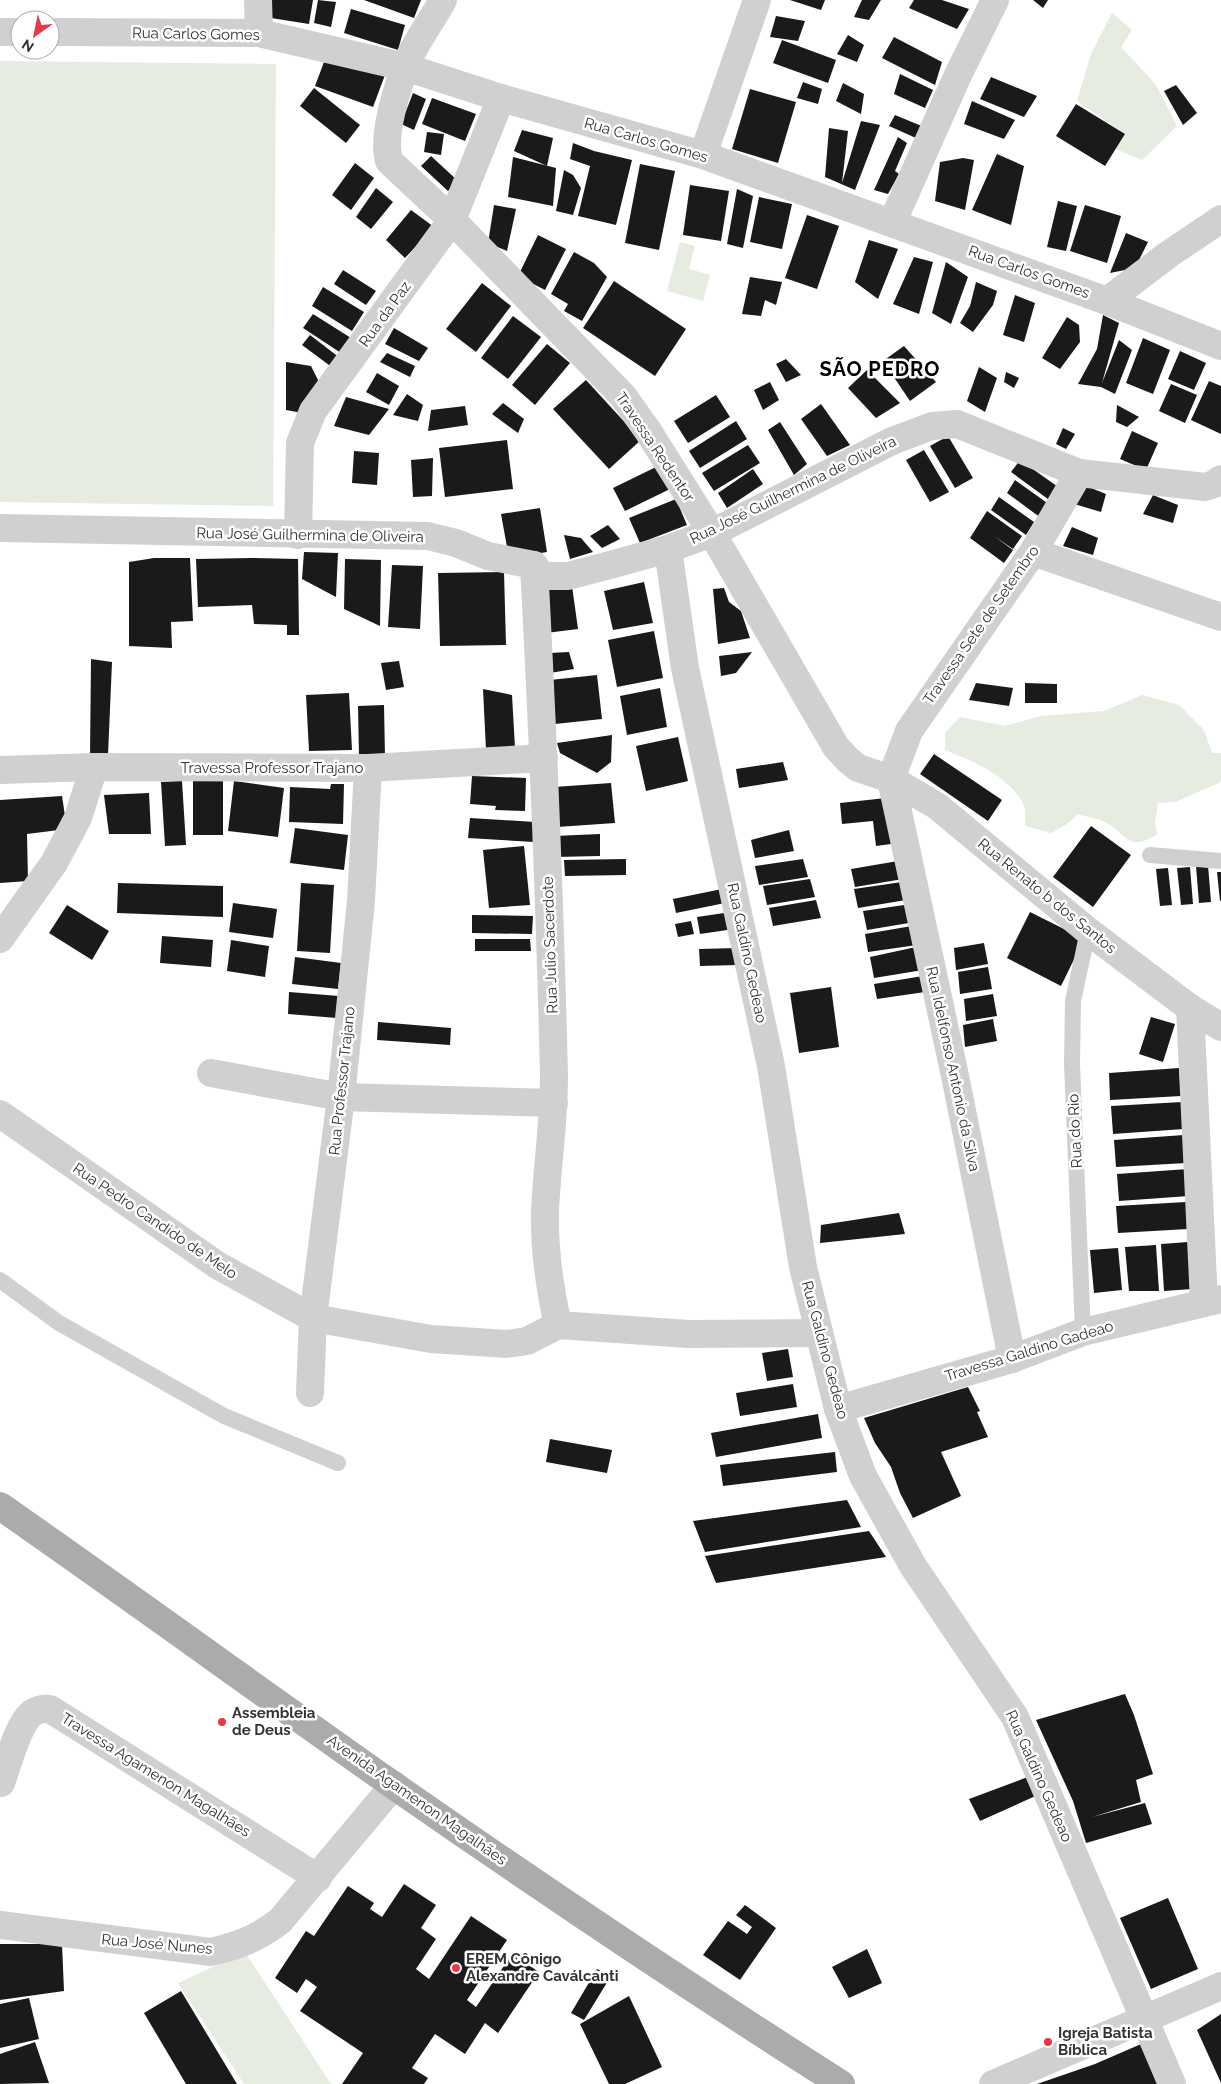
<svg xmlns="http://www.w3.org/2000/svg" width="1221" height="2084" font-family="Raleway,sans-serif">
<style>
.green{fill:#e6ecdf}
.building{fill:#1a1a1a}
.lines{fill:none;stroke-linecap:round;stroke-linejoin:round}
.lane{stroke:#d0d0d0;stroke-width:16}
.street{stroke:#d0d0d0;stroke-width:28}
.primary{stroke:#ababab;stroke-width:28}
.poi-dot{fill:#e63946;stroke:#fff;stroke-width:2}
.labels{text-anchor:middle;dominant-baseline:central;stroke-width:5;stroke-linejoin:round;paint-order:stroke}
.street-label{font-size:15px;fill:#333;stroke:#fff}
.poi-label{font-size:15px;font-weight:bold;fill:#333;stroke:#fff;text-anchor:start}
.district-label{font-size:20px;font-weight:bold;letter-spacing:1px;fill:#000;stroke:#fff}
</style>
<rect width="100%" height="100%" fill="#fff"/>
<g class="green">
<polygon points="1112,13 1132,30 1121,47 1156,85 1177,126 1142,160 1116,149 1125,134 1077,101 1091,54"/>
<polygon points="0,61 276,64 273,506 0,502"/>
<polygon points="680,242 695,246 689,269 710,275 703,301 667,291"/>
<path d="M1142,695l37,10 25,25 8,23h9v29l-46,20 -17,1 -3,19 2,13c-33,17 -27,0 -52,-13 -8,-4 -19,-5 -27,-8l-12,11 -15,8 -26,-7c0,-7 1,-17 -2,-23 -16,-28 -50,-42 -78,-53v-17l15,-16 45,9 35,-10 64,-5z"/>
<polygon points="245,1952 331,2084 244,2084 178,1983"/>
</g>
<g class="building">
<polygon points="271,0 313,0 309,24 271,18"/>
<polygon points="318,0 336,2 331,27 314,23"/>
<polygon points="364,0 421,0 414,18"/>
<polygon points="790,0 825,0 821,10"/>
<polygon points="862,0 881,0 869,20 854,17"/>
<polygon points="914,0 942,0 969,9 957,29 909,8"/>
<polygon points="1033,0 1048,0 1043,8"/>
<polygon points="351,9 405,25 398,50 344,33"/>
<polygon points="776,16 805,21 798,41 770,37"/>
<polygon points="848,35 864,45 857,62 837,54"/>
<polygon points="894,37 942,62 935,85 882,58"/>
<polygon points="782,40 836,60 828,83 773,63"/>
<polygon points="327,54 385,75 373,107 315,86"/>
<polygon points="900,74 933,90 925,108 894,94"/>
<polygon points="991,77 1037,96 1024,117 980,99"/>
<polygon points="803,82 822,89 818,104 797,98"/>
<polygon points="843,83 864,94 861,114 836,101"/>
<polygon points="1176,85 1197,113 1183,125 1164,91"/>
<polygon points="314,88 360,125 346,143 300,106"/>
<polygon points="750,89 796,102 778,163 732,149"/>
<polygon points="413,93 426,99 414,130 401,124"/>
<polygon points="432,98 476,114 465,141 422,124"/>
<polygon points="972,101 1015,120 1004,139 964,124"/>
<polygon points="1076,104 1125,134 1105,166 1056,136"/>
<polygon points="895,115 924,127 916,138 889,126"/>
<polygon points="861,121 880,125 855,190 825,177 829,128 848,131 842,183"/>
<polygon points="522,130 553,138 547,166 514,151"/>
<polygon points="427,132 444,134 441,155 424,152"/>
<polygon points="898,137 907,143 895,171 899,174 888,194 874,190"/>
<polygon points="573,143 594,151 632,160 616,225 578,216 590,166 570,159"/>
<polygon points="997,154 1024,166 1011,225 972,210"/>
<polygon points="431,156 458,181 448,191 421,166"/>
<polygon points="513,157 556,168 553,206 508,197"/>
<polygon points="963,158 974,160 965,210 935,201 940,162"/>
<polygon points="355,163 374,178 351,210 332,195"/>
<polygon points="640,164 675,171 659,250 625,243"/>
<polygon points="564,170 573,175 581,188 573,215 556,211"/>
<polygon points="690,185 729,191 721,241 683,235"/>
<polygon points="376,188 393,202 371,229 356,217"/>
<polygon points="737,189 753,196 743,248 727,244"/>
<polygon points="759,197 792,204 782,249 750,242"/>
<polygon points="1058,201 1077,206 1066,251 1047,247"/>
<polygon points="494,205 516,209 507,251 488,243"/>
<polygon points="1085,205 1121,216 1107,263 1070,251"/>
<polygon points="411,210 434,227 405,258 386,240"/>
<polygon points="807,215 839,226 817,289 785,278"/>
<polygon points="1126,233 1148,242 1135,268 1110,273"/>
<polygon points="538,235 566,249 545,290 518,276"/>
<polygon points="869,240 898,249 878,299 855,282"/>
<polygon points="574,252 594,263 607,277 582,321 564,311 568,304 551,294"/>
<polygon points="914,257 933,262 919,314 893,304"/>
<polygon points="946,262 968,277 951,324 932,313"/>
<polygon points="343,270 376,291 366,305 334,284"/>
<polygon points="750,277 782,282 776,305 765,300 761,316 742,314"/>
<polygon points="614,281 686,329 655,376 583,328"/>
<polygon points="976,282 997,291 993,305 973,332 960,323 970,306"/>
<polygon points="482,283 511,306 476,352 446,329"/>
<polygon points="323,287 364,312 352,331 312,306"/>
<polygon points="1015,295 1035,303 1024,342 1003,335"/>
<polygon points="313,314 351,338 341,353 303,328"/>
<polygon points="1103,315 1119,323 1102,383 1119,340 1132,350 1115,394 1101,387 1078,384 1097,349"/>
<polygon points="513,316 541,337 508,379 481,358"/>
<polygon points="1067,317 1079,325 1080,342 1060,369 1042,358"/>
<polygon points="394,328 428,348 419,361 385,344"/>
<polygon points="310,335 340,358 333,368 302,345"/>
<polygon points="1143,338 1170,350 1153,394 1126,383"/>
<polygon points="547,344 570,363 535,405 512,385"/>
<polygon points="904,346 936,382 910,401 883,361"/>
<polygon points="1180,351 1206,363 1194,390 1168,379"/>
<polygon points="387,353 415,366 410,377 380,362"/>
<polygon points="786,359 801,375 786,382 776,364"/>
<polygon points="286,362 311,366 320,384 302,413 286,410"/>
<polygon points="979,367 997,378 985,412 967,401"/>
<polygon points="867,370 900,403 876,418 848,388"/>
<polygon points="1006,372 1019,378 1014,388 1004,382"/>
<polygon points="377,373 399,386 389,405 366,392"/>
<polygon points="586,380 641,440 609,469 553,409"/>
<polygon points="1209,381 1221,386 1221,434 1191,420"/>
<polygon points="770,382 779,400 763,410 754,390"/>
<polygon points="1171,384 1197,395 1185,423 1159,411"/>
<polygon points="407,394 423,405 418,421 393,415"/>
<polygon points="716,395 730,417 688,443 674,421"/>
<polygon points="346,397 389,409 369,435 334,426"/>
<polygon points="503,403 524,419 518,433 492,414"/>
<polygon points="821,404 850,445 827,456 801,419"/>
<polygon points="1117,405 1139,417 1127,427 1116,422"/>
<polygon points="465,406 468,425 428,431 431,410"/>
<polygon points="736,421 747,439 700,468 689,451"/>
<polygon points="780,422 807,464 794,475 768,430"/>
<polygon points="1063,428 1075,434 1066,449 1056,444"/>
<polygon points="1132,431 1158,443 1146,470 1120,459"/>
<polygon points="948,436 973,478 955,488 930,446"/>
<polygon points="507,440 513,489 445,497 439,448"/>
<polygon points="748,445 760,463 714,491 702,473"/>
<polygon points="924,450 949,492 930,502 906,460"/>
<polygon points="354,451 379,453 377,485 352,483"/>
<polygon points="433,458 432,496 413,497 411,460"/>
<polygon points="1020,460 1061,489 1052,502 1011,472"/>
<polygon points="658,466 670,489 625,511 613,488"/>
<polygon points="753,469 763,484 727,508 718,493"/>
<polygon points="1015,480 1050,505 1041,518 1007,493"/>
<polygon points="1081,484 1106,494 1101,512 1071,503"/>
<polygon points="1153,495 1178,505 1173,523 1143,514"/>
<polygon points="999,497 1034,522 1026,535 991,510"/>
<polygon points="676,499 687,525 640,543 629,518"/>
<polygon points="540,508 547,552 509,558 501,514"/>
<polygon points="987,511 1022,536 1013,549 994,536 1013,550 1004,563 970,538"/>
<polygon points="608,525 620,539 602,548 590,536"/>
<polygon points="1072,527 1098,538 1093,555 1063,546"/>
<polygon points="564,535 581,538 593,552 570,559"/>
<polygon points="304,552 338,553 336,597 302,579"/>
<polygon points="154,558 190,558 193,621 171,622 172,648 129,646 129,562"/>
<polygon points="251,558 298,559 299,635 287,635 287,625 254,624 252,605 198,607 196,559"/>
<polygon points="345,559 381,560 380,626 344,609"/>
<polygon points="392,565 423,566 420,629 388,627"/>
<polygon points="504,572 506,645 440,646 438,573"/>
<polygon points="644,582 653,623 613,630 604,591"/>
<polygon points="572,586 578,629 546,633 540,590"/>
<polygon points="724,588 729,602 741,611 750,638 718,644 713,589"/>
<polygon points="654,631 663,678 617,687 608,640"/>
<polygon points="569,652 574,669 550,673 549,653"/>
<polygon points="752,652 736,673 721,676 719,656"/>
<polygon points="91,659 112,662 108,755 90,756"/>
<polygon points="399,661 404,687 386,690 381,663"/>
<polygon points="597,675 602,719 555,724 550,680"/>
<polygon points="976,683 1013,688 1009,706 969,700"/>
<polygon points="1025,683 1057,684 1057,703 1025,703"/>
<polygon points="660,688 667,727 627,735 620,696"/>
<polygon points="483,689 512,695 515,748 486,750"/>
<polygon points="349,693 352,750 309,751 306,695"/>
<polygon points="384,705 385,757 359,757 358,706"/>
<polygon points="612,735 611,762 597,773 560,753 557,743"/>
<polygon points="678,737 688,781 646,791 636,746"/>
<polygon points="934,754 1002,800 988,821 920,774"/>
<polygon points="783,762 788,780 739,788 736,769"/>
<polygon points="472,776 526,778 525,811 495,810 496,806 470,804"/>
<rect x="193" y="780" width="30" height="55"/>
<polygon points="182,781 186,845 165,846 161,782"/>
<polygon points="234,781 284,788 278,837 228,831"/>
<polygon points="611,783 615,823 557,827 554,787"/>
<polygon points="331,784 344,784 343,824 289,822 290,787 330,789"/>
<polygon points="149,793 151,834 109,834 104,795"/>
<polygon points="62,796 67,829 27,834 28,881 0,883 0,800"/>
<polygon points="886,798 891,844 876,846 873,821 842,824 840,803"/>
<polygon points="470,818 535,822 534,842 468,838"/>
<polygon points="1091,826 1131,855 1093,907 1053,877"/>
<polygon points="295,828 348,835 344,870 290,863"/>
<polygon points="789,830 794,851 755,858 751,840"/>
<polygon points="600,834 600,856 555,857 554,836"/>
<polygon points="524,846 530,905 489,908 483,850"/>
<polygon points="626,859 626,875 565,876 564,860"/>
<polygon points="803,859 808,877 759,885 755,866"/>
<polygon points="898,861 903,879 855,887 851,869"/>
<polygon points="1208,865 1211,902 1199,903 1196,866"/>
<polygon points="1190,867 1193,904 1181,905 1177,868"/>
<polygon points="1168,868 1172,905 1160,906 1156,869"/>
<polygon points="1217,872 1221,872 1221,900 1220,901"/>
<polygon points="810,879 815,897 767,905 763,886"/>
<polygon points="902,882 906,900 858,908 854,889"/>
<polygon points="118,883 223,886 223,917 117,913"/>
<polygon points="301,883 334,885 330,953 297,951"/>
<polygon points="722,889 725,903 676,913 673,899"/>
<polygon points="816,900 821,918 773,926 769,908"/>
<polygon points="233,903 277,909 273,938 229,932"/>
<polygon points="911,904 915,922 867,930 863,911"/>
<polygon points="67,905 109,931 92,960 49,933"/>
<polygon points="731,912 734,929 700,934 697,917"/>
<polygon points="1030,912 1084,939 1061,986 1007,958"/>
<polygon points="472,915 533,916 532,934 472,933"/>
<polygon points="691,921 694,934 678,937 675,924"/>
<polygon points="912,926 917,945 868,952 865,934"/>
<polygon points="162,936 213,940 211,967 160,963"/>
<polygon points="475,939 530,939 531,951 475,951"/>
<polygon points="231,940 269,946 265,977 227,971"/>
<polygon points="984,943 988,964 956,970 954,948"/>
<polygon points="916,947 923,970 874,978 870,957"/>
<polygon points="737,948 738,965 700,966 699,949"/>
<polygon points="295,957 341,963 338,989 292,984"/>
<polygon points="988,967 992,989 960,994 958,972"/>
<polygon points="923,976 925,992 877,999 874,984"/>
<polygon points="831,987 839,1047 799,1053 790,993"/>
<polygon points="289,992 339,996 337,1018 288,1014"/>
<polygon points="993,994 997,1016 966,1021 964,999"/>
<polygon points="1151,1017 1175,1024 1163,1062 1139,1054"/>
<polygon points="993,1019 997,1041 965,1047 963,1025"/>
<polygon points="378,1022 451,1028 450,1045 377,1040"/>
<polygon points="1179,1068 1181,1096 1110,1100 1109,1073"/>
<polygon points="1182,1102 1184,1129 1113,1134 1111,1106"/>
<polygon points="1184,1135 1186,1163 1116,1167 1114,1140"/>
<polygon points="1188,1169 1189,1196 1119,1201 1117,1174"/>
<polygon points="1186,1202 1188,1229 1118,1233 1116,1206"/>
<polygon points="899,1213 905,1234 820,1243 821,1225"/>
<polygon points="1188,1242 1192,1289 1164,1291 1161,1244"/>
<polygon points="1156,1245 1159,1291 1129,1291 1125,1247"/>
<polygon points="1118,1248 1122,1290 1094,1293 1090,1250"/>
<polygon points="788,1349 793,1377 767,1381 762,1353"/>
<polygon points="793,1384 797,1407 740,1416 736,1393"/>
<polygon points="968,1387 980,1411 977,1412 988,1437 941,1452 961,1496 913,1518 900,1493 891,1467 875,1443 864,1418"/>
<polygon points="818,1414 822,1438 716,1457 711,1433"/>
<polygon points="550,1439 612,1450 607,1473 546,1462"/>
<polygon points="835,1452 837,1472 723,1486 720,1465"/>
<polygon points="847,1500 861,1527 705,1552 693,1521"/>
<polygon points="869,1531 886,1557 716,1583 705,1556"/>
<polygon points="1125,1694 1134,1715 1153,1774 1136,1780 1141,1802 1092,1817 1145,1803 1152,1824 1086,1843 1073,1801 1036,1720"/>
<polygon points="1033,1775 1040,1794 980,1821 969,1799"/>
<polygon points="404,1884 436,1905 421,1928 436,1939 416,1969 429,1979 471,1916 507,1940 467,2000 476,2007 512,1954 539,1972 498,2033 485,2023 465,2054 435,2034 412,2068 428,2078 424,2084 342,2084 363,2053 300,2011 317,1987 306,1979 297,1993 275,1978 306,1931 314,1936 348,1886 374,1903 370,1909 382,1917"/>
<polygon points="1168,1898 1198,1969 1151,1989 1120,1918"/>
<polygon points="745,1905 776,1928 740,1980 703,1955 728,1921 747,1934 752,1927 736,1915"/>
<polygon points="0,1944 62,1944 64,1991 0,2000"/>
<polygon points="867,1949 882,1983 849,1998 832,1967"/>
<polygon points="597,1969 611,1976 584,2020 571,2013"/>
<polygon points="181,1991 237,2084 186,2084 144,2013"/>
<polygon points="629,1996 662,2067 625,2084 609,2084 580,2024"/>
<polygon points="29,1998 39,2039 0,2048 0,2004"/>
<polygon points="1221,2014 1221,2083 1197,2030"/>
<polygon points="1148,2041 1166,2084 1037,2084 1095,2064"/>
<polygon points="35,2042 49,2083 0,2084 0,2054"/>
</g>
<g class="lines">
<g class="lane">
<polyline points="1150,855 1221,861"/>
<polyline points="0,1280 59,1323 224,1416 338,1463"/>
<polyline points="1083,1332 1072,1064 1073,1001 1088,931"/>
</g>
<g class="street">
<polyline points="258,0 259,33"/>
<path d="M443,0c-12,22 -29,44 -38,67 -9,25 -23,69 -16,94l63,59 171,176 25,35 64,102 124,214 12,13 10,8 33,11 46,27 151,125 102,77 31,19"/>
<polyline points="0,32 20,32"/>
<polyline points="50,32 259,33 405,67 501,98 703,155 1107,301 1221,346"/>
<polyline points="703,155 757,0"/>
<polyline points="892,223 958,75 995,0"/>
<polyline points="1107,301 1169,254 1221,219"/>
<polyline points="0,528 428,536 456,543 488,556 534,565 540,576 568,576 610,565 668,549 712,533 892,441 932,426 957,424 1079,473 1205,487 1214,484 1221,479"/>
<polyline points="298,535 300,443 313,411 452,220 501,98"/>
<polyline points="668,549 685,668 771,1066 803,1267 838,1409 863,1476 913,1566 1015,1717 1172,2084"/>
<polyline points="1033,552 1221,617"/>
<path d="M534,565c9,171 16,341 20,512 0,45 -7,89 -9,134 -1,37 5,78 13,114"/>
<polyline points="0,770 94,767 368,768 544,758"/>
<polyline points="0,939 54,863 78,818 94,767"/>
<polyline points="1190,1008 1204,1302"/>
<polyline points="211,1073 341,1097 554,1103"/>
<polyline points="0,1114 217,1265 313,1318 431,1339 507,1344 527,1341 558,1325 688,1334 819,1333"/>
<polyline points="1012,1359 955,1076 891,779 909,731 1033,552 1079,473"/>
<polyline points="310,1393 313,1318 341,1097 361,901 368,768"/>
<polyline points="838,1409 1012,1359 1083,1332 1221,1299"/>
<path d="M1,1783c7,-18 16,-58 31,-70 6,-4 11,-5 18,-4l268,169"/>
<path d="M0,1925l211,27c29,-7 45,-13 69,-31l114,-136"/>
<polyline points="993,2084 1221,1986"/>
</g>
<path class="primary" d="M0,1506c132,92 262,187 393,279 148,103 297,203 448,299"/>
</g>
<g class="poi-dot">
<circle cx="222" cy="1722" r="5"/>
<circle cx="456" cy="1968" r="5"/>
<circle cx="1048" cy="2042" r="5"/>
</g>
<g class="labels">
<g class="street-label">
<text transform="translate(196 34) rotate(1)">Rua Carlos Gomes</text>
<text transform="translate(646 140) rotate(16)">Rua Carlos Gomes</text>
<text transform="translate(1029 272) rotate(20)">Rua Carlos Gomes</text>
<text transform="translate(385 314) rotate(-54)">Rua da Paz</text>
<text transform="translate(655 447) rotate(56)">Travessa Redentor</text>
<text transform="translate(793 490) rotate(-26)">Rua José Guilhermina de Oliveira</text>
<text transform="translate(310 535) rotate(1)">Rua José Guilhermina de Oliveira</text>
<text transform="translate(981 625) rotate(-55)">Travessa Sete de Setembro</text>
<text x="272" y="768">Travessa Professor Trajano</text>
<text transform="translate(1047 896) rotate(39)">Rua Renato b dos Santos</text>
<text transform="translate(550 945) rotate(-92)">Rua Julio Sacerdote</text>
<text transform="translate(747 953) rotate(78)">Rua Galdino Gedeao</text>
<text transform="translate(953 1069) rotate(78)">Rua Idelfonso Antonio da Silva</text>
<text transform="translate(342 1081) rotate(-84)">Rua Professor Trajano</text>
<text transform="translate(1075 1131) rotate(-93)">Rua do Rio</text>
<text transform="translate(155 1221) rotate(34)">Rua Pedro Candido de Melo</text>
<text transform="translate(825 1350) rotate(75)">Rua Galdino Gedeao</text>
<text transform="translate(1029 1351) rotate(-17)">Travessa Galdino Gadeao</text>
<text transform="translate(156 1775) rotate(32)">Travessa Agamenon Magalhães</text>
<text transform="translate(1039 1776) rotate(66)">Rua Galdino Gedeao</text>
<text transform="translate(417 1800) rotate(35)">Avenida Agamenon Magalhães</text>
<text transform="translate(157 1944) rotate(5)">Rua José Nunes</text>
</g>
<g class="poi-label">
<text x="232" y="1713">Assembleia<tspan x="232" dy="17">de Deus</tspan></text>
<text x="466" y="1959">EREM Cônigo<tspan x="466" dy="17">Alexandre Caválcanti</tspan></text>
<text x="1058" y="2033">Igreja Batista<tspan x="1058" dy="17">Bíblica</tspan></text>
</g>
<g class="district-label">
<text x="880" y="369">SÃO PEDRO</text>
</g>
</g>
<g transform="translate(35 35) rotate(213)"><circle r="24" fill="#ffffff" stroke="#adadad"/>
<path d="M0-4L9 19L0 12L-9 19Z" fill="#e63946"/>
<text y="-8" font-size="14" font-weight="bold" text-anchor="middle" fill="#333333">N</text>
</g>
</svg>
